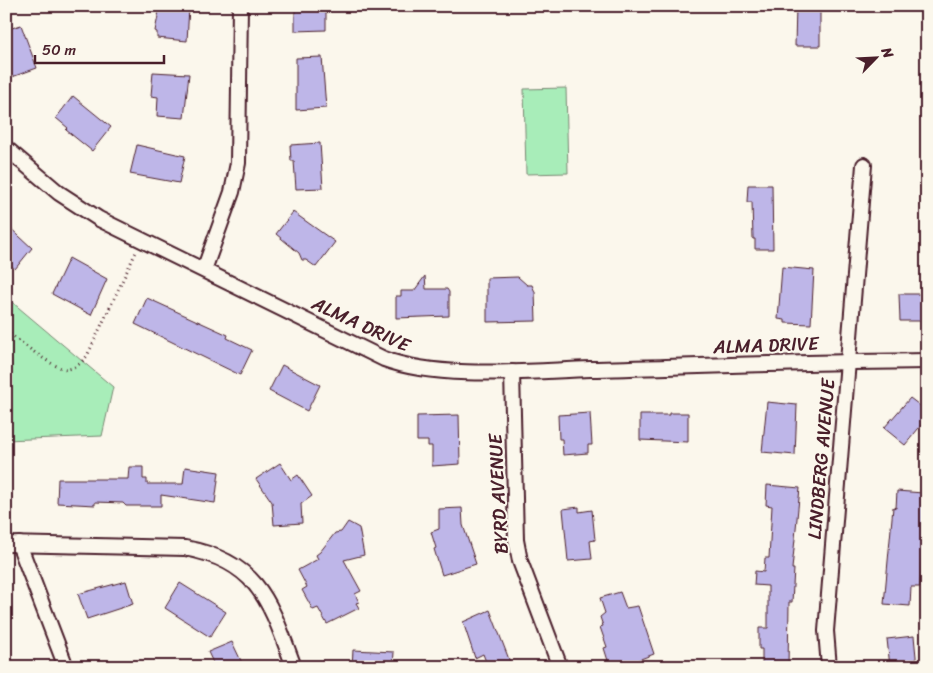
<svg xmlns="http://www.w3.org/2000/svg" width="933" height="673" font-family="Sriracha,sans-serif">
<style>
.green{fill:#a8edb9;stroke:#798672}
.building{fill:#beb6e8;stroke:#4a1f2b}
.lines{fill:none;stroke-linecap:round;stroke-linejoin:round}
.street-casing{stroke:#4a1f2b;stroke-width:18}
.path{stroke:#4a1f2b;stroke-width:3;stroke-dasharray:1 4;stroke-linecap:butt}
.street{stroke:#fbf7ec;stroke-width:14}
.labels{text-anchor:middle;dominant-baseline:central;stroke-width:4;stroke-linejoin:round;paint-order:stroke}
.street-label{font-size:19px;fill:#4a1f2b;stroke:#fbf7ec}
</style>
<rect width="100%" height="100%" fill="#fbf7ec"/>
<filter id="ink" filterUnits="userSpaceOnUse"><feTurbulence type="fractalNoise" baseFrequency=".02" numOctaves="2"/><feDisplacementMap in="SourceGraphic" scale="10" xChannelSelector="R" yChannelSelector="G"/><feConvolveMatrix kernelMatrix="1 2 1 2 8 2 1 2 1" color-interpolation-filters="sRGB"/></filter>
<g filter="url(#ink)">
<g class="green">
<polygon points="566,88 568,173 526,174 524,89"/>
<polygon points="6,297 113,387 102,436 6,440"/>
</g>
<g class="building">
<polygon points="160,6 189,7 187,41 157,38 157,32 155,31"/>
<polygon points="295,6 326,6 326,30 295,31"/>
<polygon points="796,6 820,6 820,46 795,46"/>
<polygon points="21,25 37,68 12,77 6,61 6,30"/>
<polygon points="322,57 326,108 296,110 296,58"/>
<polygon points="153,72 189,74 184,118 157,116 158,97 151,96"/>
<polygon points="73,96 111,127 92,151 66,130 68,128 56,118"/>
<polygon points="320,143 323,188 296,189 294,161 291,161 290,145"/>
<polygon points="137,145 185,156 179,183 130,174"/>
<polygon points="748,185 772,185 773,249 755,249 755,239 753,239 752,202 747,202"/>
<polygon points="293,212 335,242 316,267 306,260 302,260 299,253 276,234"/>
<polygon points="6,224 32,248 15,269 6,261"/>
<polygon points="69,258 107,279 91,315 52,294"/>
<polygon points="782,267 814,270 811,324 785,323 785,320 778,319"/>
<polygon points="425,276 426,289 447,289 449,292 449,316 396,318 396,296 401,296 401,291 414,291"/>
<polygon points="518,277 527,285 532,285 535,292 536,321 487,322 487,278"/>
<polygon points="899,294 927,294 927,321 900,321"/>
<polygon points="147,298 228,335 227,338 252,350 240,375 135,324"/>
<polygon points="282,365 320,385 307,411 269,391"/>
<polygon points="910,398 927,411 927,418 905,445 884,428"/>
<polygon points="767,402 797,405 795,455 762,452"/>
<polygon points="590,413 592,445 588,445 588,453 563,455 562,439 559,439 558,415"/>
<polygon points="669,413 688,413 688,442 640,440 640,415 669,415"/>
<polygon points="459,415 460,464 432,466 432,446 428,446 428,441 417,441 417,416"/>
<polygon points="280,463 291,480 298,475 312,496 301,504 302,523 274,525 272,502 256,479"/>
<polygon points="129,467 143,467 143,479 147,479 147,484 183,484 185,467 219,472 215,503 161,495 161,506 126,506 123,503 95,502 95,505 57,503 58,479 128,479"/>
<polygon points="767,485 800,488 792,569 794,569 792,602 789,602 788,667 762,667 762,649 759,649 759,628 768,628 768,586 754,585 755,571 764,572 765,558 769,558 772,506 766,505"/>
<polygon points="897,491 923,493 922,503 927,503 927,548 922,547 920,587 911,587 910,606 884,604 893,507 896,508"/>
<polygon points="579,507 579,512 592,510 595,540 590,541 592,559 568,561 563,509"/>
<polygon points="462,508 463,525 476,564 442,575 434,549 436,548 431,532 439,529 439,509"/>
<polygon points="348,522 359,528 364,555 344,560 361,591 355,594 359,602 356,603 359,608 327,624 318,608 313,610 302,590 307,587 298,570 318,559 316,555 320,552 335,533 341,532"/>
<polygon points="126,581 133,604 87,619 78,594"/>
<polygon points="180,583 226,612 210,637 165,608"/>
<polygon points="620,592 626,608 638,606 654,654 638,660 640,667 610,667 604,648 607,647 600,627 603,626 600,617 605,613 600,598"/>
<polygon points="490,610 510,662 499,667 488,667 483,654 475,658 463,622"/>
<polygon points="914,636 917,667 890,667 887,639"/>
<polygon points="232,642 244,667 215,667 208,652"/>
<polygon points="353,650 394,652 393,667 352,667"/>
</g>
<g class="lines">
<g class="street-casing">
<g id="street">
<path d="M6,148l53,45 40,26 285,140c56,21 145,12 206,10 112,-3 224,-7 337,-8"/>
<polyline points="204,270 232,192 238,163 240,6"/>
<polyline points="512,372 516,540 520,561 560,667"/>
<path d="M6,544l179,4c75,14 85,55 109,119"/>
<polyline points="19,544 66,667"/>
<polyline points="829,667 826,631 864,165"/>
</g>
</g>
<path class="path" d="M6,331c13,9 47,38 61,38 8,0 15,-7 20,-13l49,-104"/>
<use href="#street" class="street"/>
</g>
</g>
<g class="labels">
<g class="street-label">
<text transform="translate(361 324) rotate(25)">ALMA DRIVE</text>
<text transform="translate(766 345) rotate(-2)">ALMA DRIVE</text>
<text transform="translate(821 459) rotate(-85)">LINDBERG AVENUE</text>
<text transform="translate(498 494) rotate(-93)">BYRD AVENUE</text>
</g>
</g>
<rect width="933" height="673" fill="none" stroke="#fbf7ec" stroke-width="25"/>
<rect x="12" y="12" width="908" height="648" fill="none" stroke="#4a1f2b" stroke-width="2" filter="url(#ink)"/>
<g transform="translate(876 58) rotate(66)" stroke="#fbf7ec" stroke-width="4" paint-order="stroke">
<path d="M0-4L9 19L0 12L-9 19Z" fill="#4a1f2b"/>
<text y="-8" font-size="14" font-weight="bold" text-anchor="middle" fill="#4a1f2b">N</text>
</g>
<path d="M35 55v8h129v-8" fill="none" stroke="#4a1f2b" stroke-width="2.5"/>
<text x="42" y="55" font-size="15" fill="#4a1f2b" stroke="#fbf7ec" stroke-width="4" paint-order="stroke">50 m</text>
</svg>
